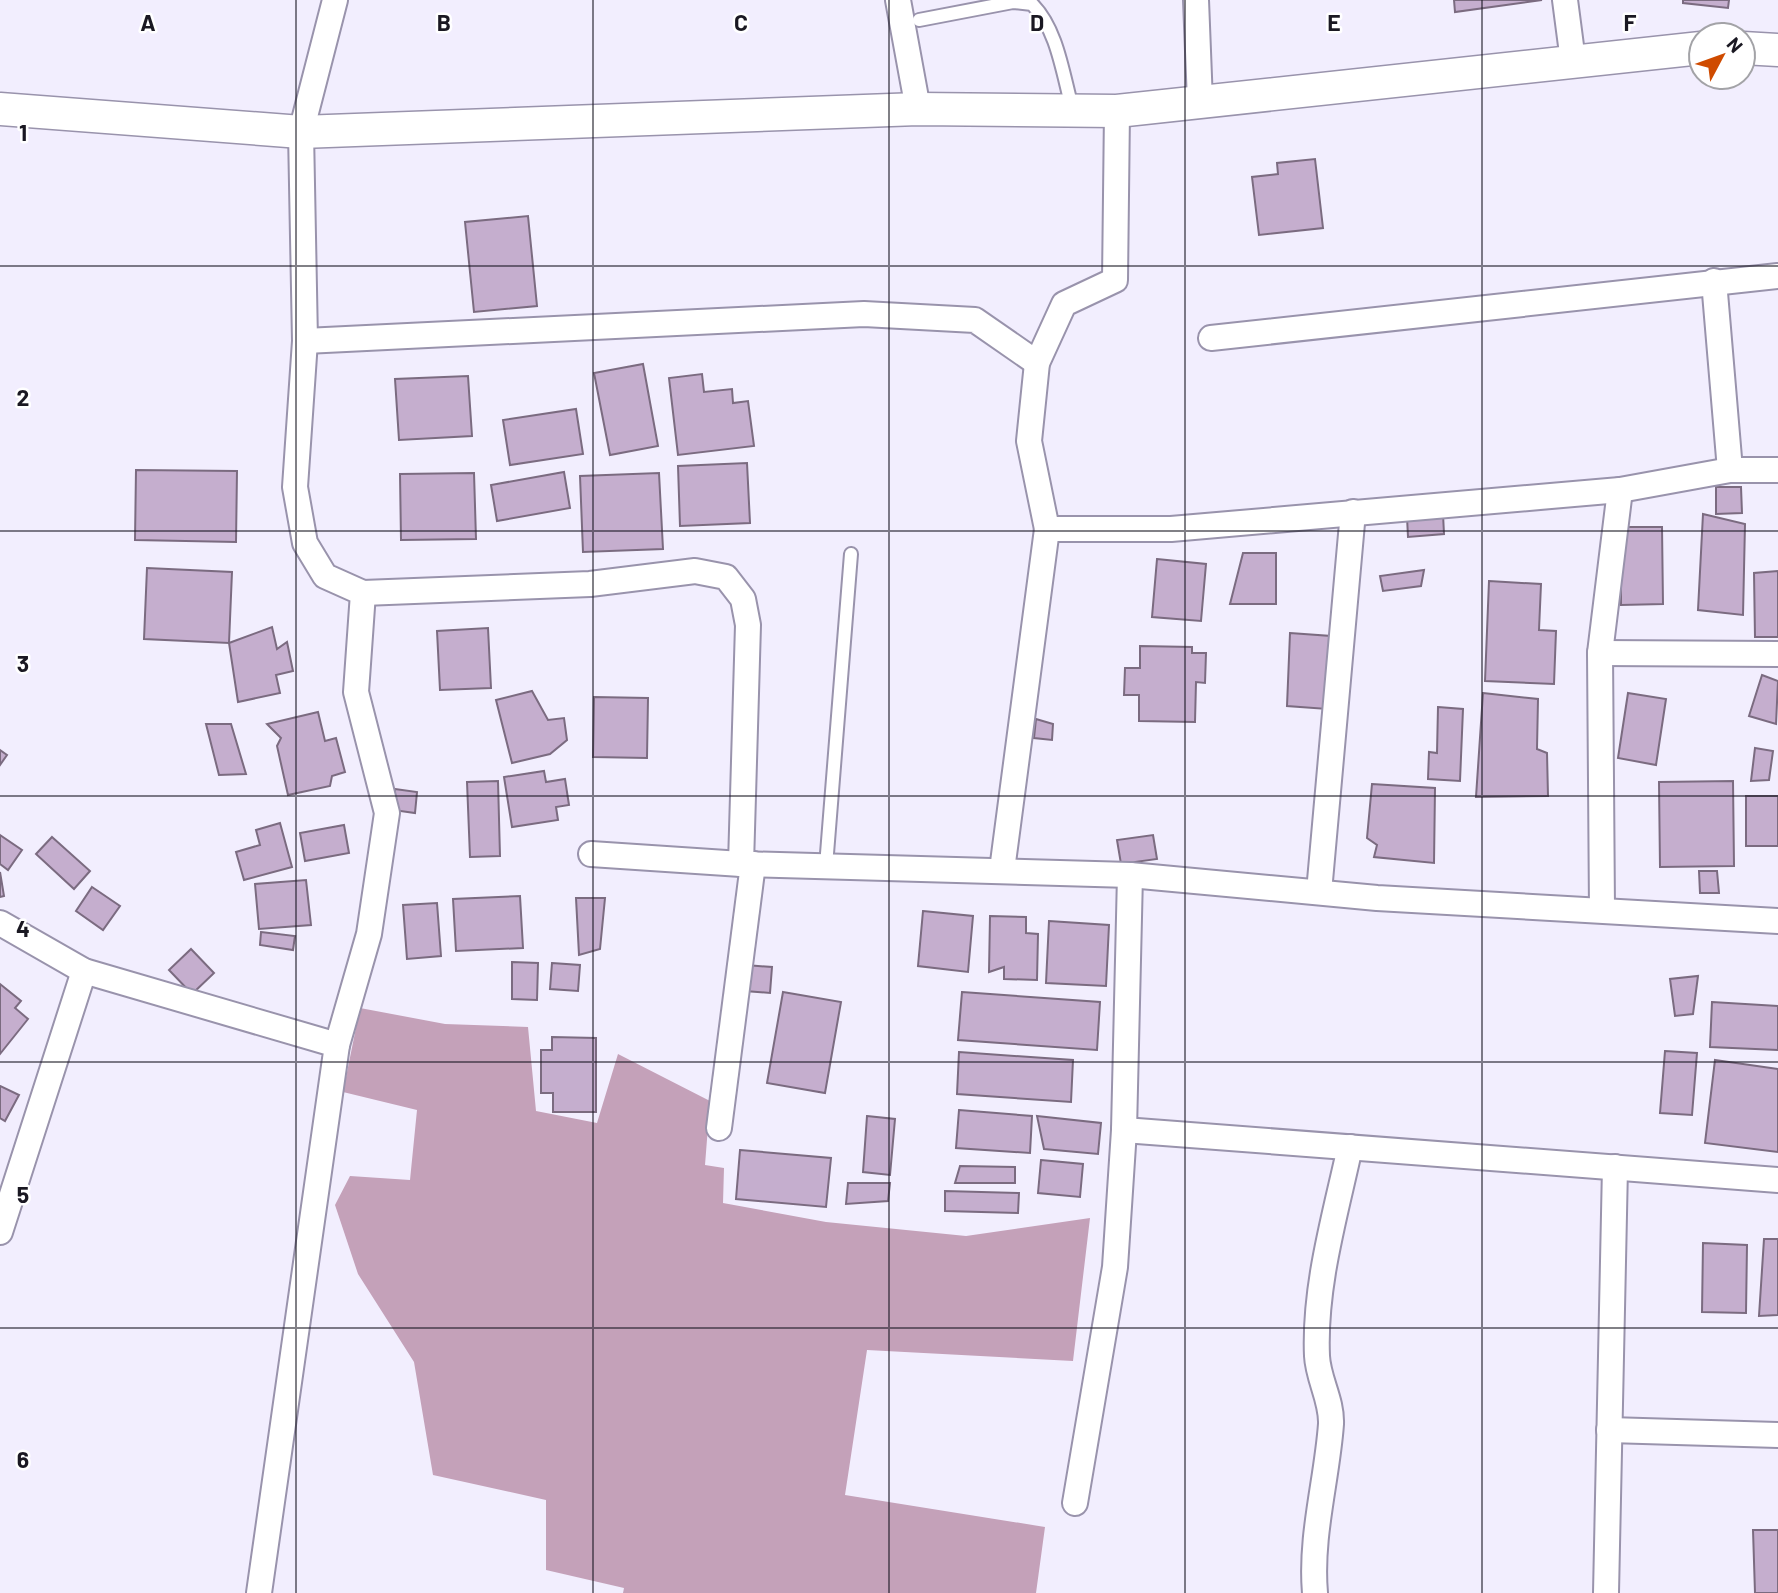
<svg xmlns="http://www.w3.org/2000/svg" width="1778" height="1593" font-family="Barlow,sans-serif">
<style>
.forest{fill:#c4a1b9}
.building{fill:#c5aece;stroke:#7b6b80;stroke-width:2}
.lines{fill:none;stroke-linecap:round;stroke-linejoin:round}
.service-casing{stroke:#9993ac;stroke-width:16}
.minor-casing{stroke:#9993ac;stroke-width:28}
.tertiary-casing{stroke:#9993ac;stroke-width:35}
.service{stroke:#fff;stroke-width:12}
.minor{stroke:#fff;stroke-width:24}
.tertiary{stroke:#fff;stroke-width:32}
.grid{fill:none;stroke:#1a1822;stroke-width:2;stroke-opacity:0.55}
.grid-label{font-size:23px;text-anchor:middle;font-weight:bold;fill:#1a1822;stroke:#fff;stroke-width:5;stroke-linejoin:round;paint-order:stroke}
</style>
<rect width="100%" height="100%" fill="#f2eefe"/>
<polygon class="forest" points="360,1008 445,1024 528,1027 536,1111 597,1123 618,1054 710,1101 705,1165 724,1168 723,1203 826,1222 966,1236 1090,1218 1073,1361 867,1350 845,1495 1045,1527 1036,1593 623,1593 624,1588 546,1570 546,1500 433,1475 414,1362 358,1274 335,1205 350,1176 410,1180 417,1110 343,1092"/>
<g class="building">
<polygon points="1454,0 1542,0 1455,12"/>
<polygon points="1683,0 1729,0 1728,8 1683,3"/>
<polygon points="1315,159 1323,228 1259,235 1252,177 1278,174 1277,163"/>
<polygon points="528,216 537,306 474,312 465,222"/>
<polygon points="643,364 658,446 610,455 594,373"/>
<polygon points="702,374 704,392 732,389 733,403 748,401 754,446 678,455 669,378"/>
<polygon points="468,376 472,436 399,440 395,379"/>
<polygon points="576,409 583,454 510,465 503,420"/>
<polygon points="747,463 750,523 680,526 678,466"/>
<polygon points="136,470 237,471 236,542 135,540"/>
<polygon points="564,472 570,508 497,521 491,485"/>
<polygon points="474,473 476,539 401,540 400,474"/>
<polygon points="659,473 663,549 583,552 580,476"/>
<polygon points="1716,487 1741,487 1742,513 1716,514"/>
<polygon points="1443,514 1444,534 1408,537 1407,517"/>
<polygon points="1703,514 1745,524 1743,615 1698,610"/>
<polygon points="1621,527 1662,527 1663,604 1621,605"/>
<polygon points="1243,553 1276,553 1276,604 1230,604"/>
<polygon points="1157,559 1206,564 1201,621 1152,617"/>
<polygon points="147,568 232,572 229,643 144,639"/>
<polygon points="1424,570 1421,586 1383,591 1380,576"/>
<polygon points="1778,571 1778,637 1755,637 1754,573"/>
<polygon points="1489,581 1541,584 1539,630 1556,631 1554,684 1485,681"/>
<polygon points="272,627 277,649 287,642 293,671 276,675 280,693 238,702 229,643"/>
<polygon points="488,628 491,688 440,690 437,631"/>
<polygon points="1290,633 1331,636 1327,709 1287,706"/>
<polygon points="1140,646 1192,647 1192,653 1206,653 1205,683 1196,682 1195,722 1139,721 1139,695 1124,695 1125,668 1140,668"/>
<polygon points="1762,675 1778,681 1776,724 1749,716"/>
<polygon points="532,691 548,720 564,718 567,740 550,754 512,763 496,700"/>
<polygon points="1483,693 1538,699 1537,749 1547,753 1548,796 1476,797"/>
<polygon points="1628,693 1666,699 1656,765 1618,758"/>
<polygon points="594,697 648,698 647,758 593,757"/>
<polygon points="1438,707 1463,709 1460,781 1428,779 1429,752 1437,753"/>
<polygon points="318,712 325,741 336,738 345,772 332,776 330,786 288,795 277,746 281,738 267,724"/>
<polygon points="1036,719 1053,724 1052,740 1034,738"/>
<polygon points="206,724 231,724 246,774 219,775"/>
<polygon points="1755,748 1773,751 1769,780 1751,781"/>
<polygon points="0,750 7,755 0,765"/>
<polygon points="544,771 546,782 565,779 569,805 556,807 558,820 512,827 504,777"/>
<polygon points="498,781 500,856 470,857 467,782"/>
<polygon points="1733,781 1734,866 1660,867 1659,782"/>
<polygon points="1372,784 1435,788 1434,863 1374,857 1377,845 1367,838"/>
<polygon points="395,789 417,792 415,813 393,810"/>
<rect x="1746" y="796" width="32" height="50"/>
<polygon points="280,823 292,867 244,880 236,852 260,845 256,830"/>
<polygon points="344,825 349,853 305,861 300,833"/>
<polygon points="0,835 22,850 8,870 0,864"/>
<polygon points="1153,835 1157,859 1121,864 1117,840"/>
<polygon points="52,837 90,871 74,889 36,854"/>
<polygon points="1699,871 1717,871 1719,893 1700,893"/>
<polygon points="0,872 4,896 0,897"/>
<polygon points="306,880 311,925 259,929 255,884"/>
<polygon points="92,887 120,906 103,930 76,911"/>
<polygon points="520,896 523,948 456,951 453,899"/>
<polygon points="576,898 605,898 600,949 579,955"/>
<polygon points="437,903 441,956 407,959 403,905"/>
<polygon points="923,911 973,916 968,972 918,966"/>
<polygon points="990,916 1026,917 1026,933 1038,934 1037,980 1004,979 1004,967 989,972"/>
<polygon points="1049,921 1109,925 1106,986 1046,983"/>
<polygon points="261,932 295,936 293,950 260,945"/>
<polygon points="191,949 214,973 192,994 169,970"/>
<polygon points="512,962 538,963 537,1000 512,999"/>
<polygon points="552,963 580,965 578,991 550,989"/>
<polygon points="746,965 772,967 770,993 745,991"/>
<polygon points="1698,976 1693,1014 1675,1016 1670,979"/>
<polygon points="0,984 21,1001 15,1008 28,1019 0,1054"/>
<polygon points="783,992 841,1002 825,1093 767,1083"/>
<polygon points="962,992 1100,1002 1097,1050 958,1040"/>
<polygon points="1712,1002 1778,1006 1778,1050 1710,1047"/>
<polygon points="552,1037 596,1038 596,1112 553,1112 553,1093 541,1093 541,1050 552,1050"/>
<polygon points="1665,1051 1697,1053 1692,1115 1660,1113"/>
<polygon points="959,1052 1073,1060 1071,1102 957,1094"/>
<polygon points="1715,1060 1778,1069 1778,1152 1705,1143"/>
<polygon points="0,1086 19,1095 5,1121 0,1118"/>
<polygon points="959,1110 1032,1116 1030,1153 956,1148"/>
<polygon points="867,1116 895,1119 890,1175 863,1172"/>
<polygon points="1037,1116 1101,1123 1098,1154 1044,1149"/>
<polygon points="740,1150 831,1158 826,1207 736,1199"/>
<polygon points="1041,1160 1083,1164 1080,1197 1038,1193"/>
<polygon points="960,1166 1015,1167 1015,1183 955,1183"/>
<polygon points="848,1183 890,1183 888,1201 846,1204"/>
<polygon points="945,1191 1019,1193 1018,1213 945,1211"/>
<polygon points="1764,1239 1778,1239 1778,1315 1759,1316"/>
<polygon points="1703,1243 1747,1245 1746,1313 1702,1312"/>
<polygon points="1753,1530 1778,1530 1778,1593 1755,1593"/>
</g>
<g class="lines">
<g class="service-casing">
<g id="service">
<path d="M919,20l94,-18 19,2c26,26 31,72 41,107"/>
<polyline points="826,866 851,554"/>
</g>
</g>
<g class="minor-casing">
<g id="minor">
<polyline points="335,0 301,132 305,341 295,487 305,543 325,576 363,593 356,692 387,813 369,934 337,1045"/>
<polyline points="898,0 918,109"/>
<polyline points="1196,0 1200,102"/>
<polyline points="1565,0 1573,61"/>
<polyline points="1714,281 1730,470"/>
<polyline points="1211,338 1778,276"/>
<polyline points="305,341 864,314 975,320 1037,363"/>
<polyline points="1047,529 1029,441 1037,363 1064,304 1115,280 1117,111"/>
<polyline points="363,593 590,584 695,571 726,577 743,599 748,625 741,864"/>
<polyline points="1600,653 1778,654"/>
<polyline points="591,854 741,864 1130,875 1377,898 1778,921"/>
<polyline points="1002,870 1047,529 1171,529 1620,490 1730,470 1778,470"/>
<polyline points="1319,892 1353,512"/>
<polyline points="1602,909 1600,653 1620,490"/>
<polyline points="0,923 84,971 337,1045 259,1593"/>
<polyline points="719,1128 753,864"/>
<polyline points="1124,1130 1778,1180"/>
<polyline points="0,1232 84,971"/>
<polyline points="1609,1430 1778,1435"/>
<polyline points="1075,1503 1115,1267 1124,1130 1130,875"/>
<path d="M1315,1593c-5,-57 12,-113 16,-169 1,-24 -13,-45 -14,-68 -3,-70 18,-140 33,-209"/>
<polyline points="1606,1593 1615,1167"/>
</g>
</g>
<g class="tertiary-casing">
<g id="tertiary">
<polyline points="1743,48 1778,50"/>
<polyline points="0,109 301,132 918,109 1117,111 1701,48"/>
</g>
</g>
<use href="#service" class="service"/>
<use href="#minor" class="minor"/>
<use href="#tertiary" class="tertiary"/>
</g>
<path class="grid" d="M296,0v1593M593,0v1593M889,0v1593M1185,0v1593M1482,0v1593M0,266h1778M0,531h1778M0,796h1778M0,1062h1778M0,1328h1778"/>
<g class="grid-label">
<text x="148" y="31">A</text>
<text x="444" y="31">B</text>
<text x="741" y="31">C</text>
<text x="1037" y="31">D</text>
<text x="1334" y="31">E</text>
<text x="1630" y="31">F</text>
<text x="23" y="141">1</text>
<text x="23" y="406">2</text>
<text x="23" y="672">3</text>
<text x="23" y="937">4</text>
<text x="23" y="1203">5</text>
<text x="23" y="1468">6</text>
</g>
<g transform="translate(1722 56) rotate(49)"><circle r="33" fill="#ffffff" stroke="#a3a3a7" stroke-width="2"/>
<path d="M0-5L12 26L0 18L-12 26Z" fill="#cf4b00"/>
<text y="-10" font-size="19" font-weight="bold" text-anchor="middle" fill="#1a1822">N</text>
</g>
</svg>
